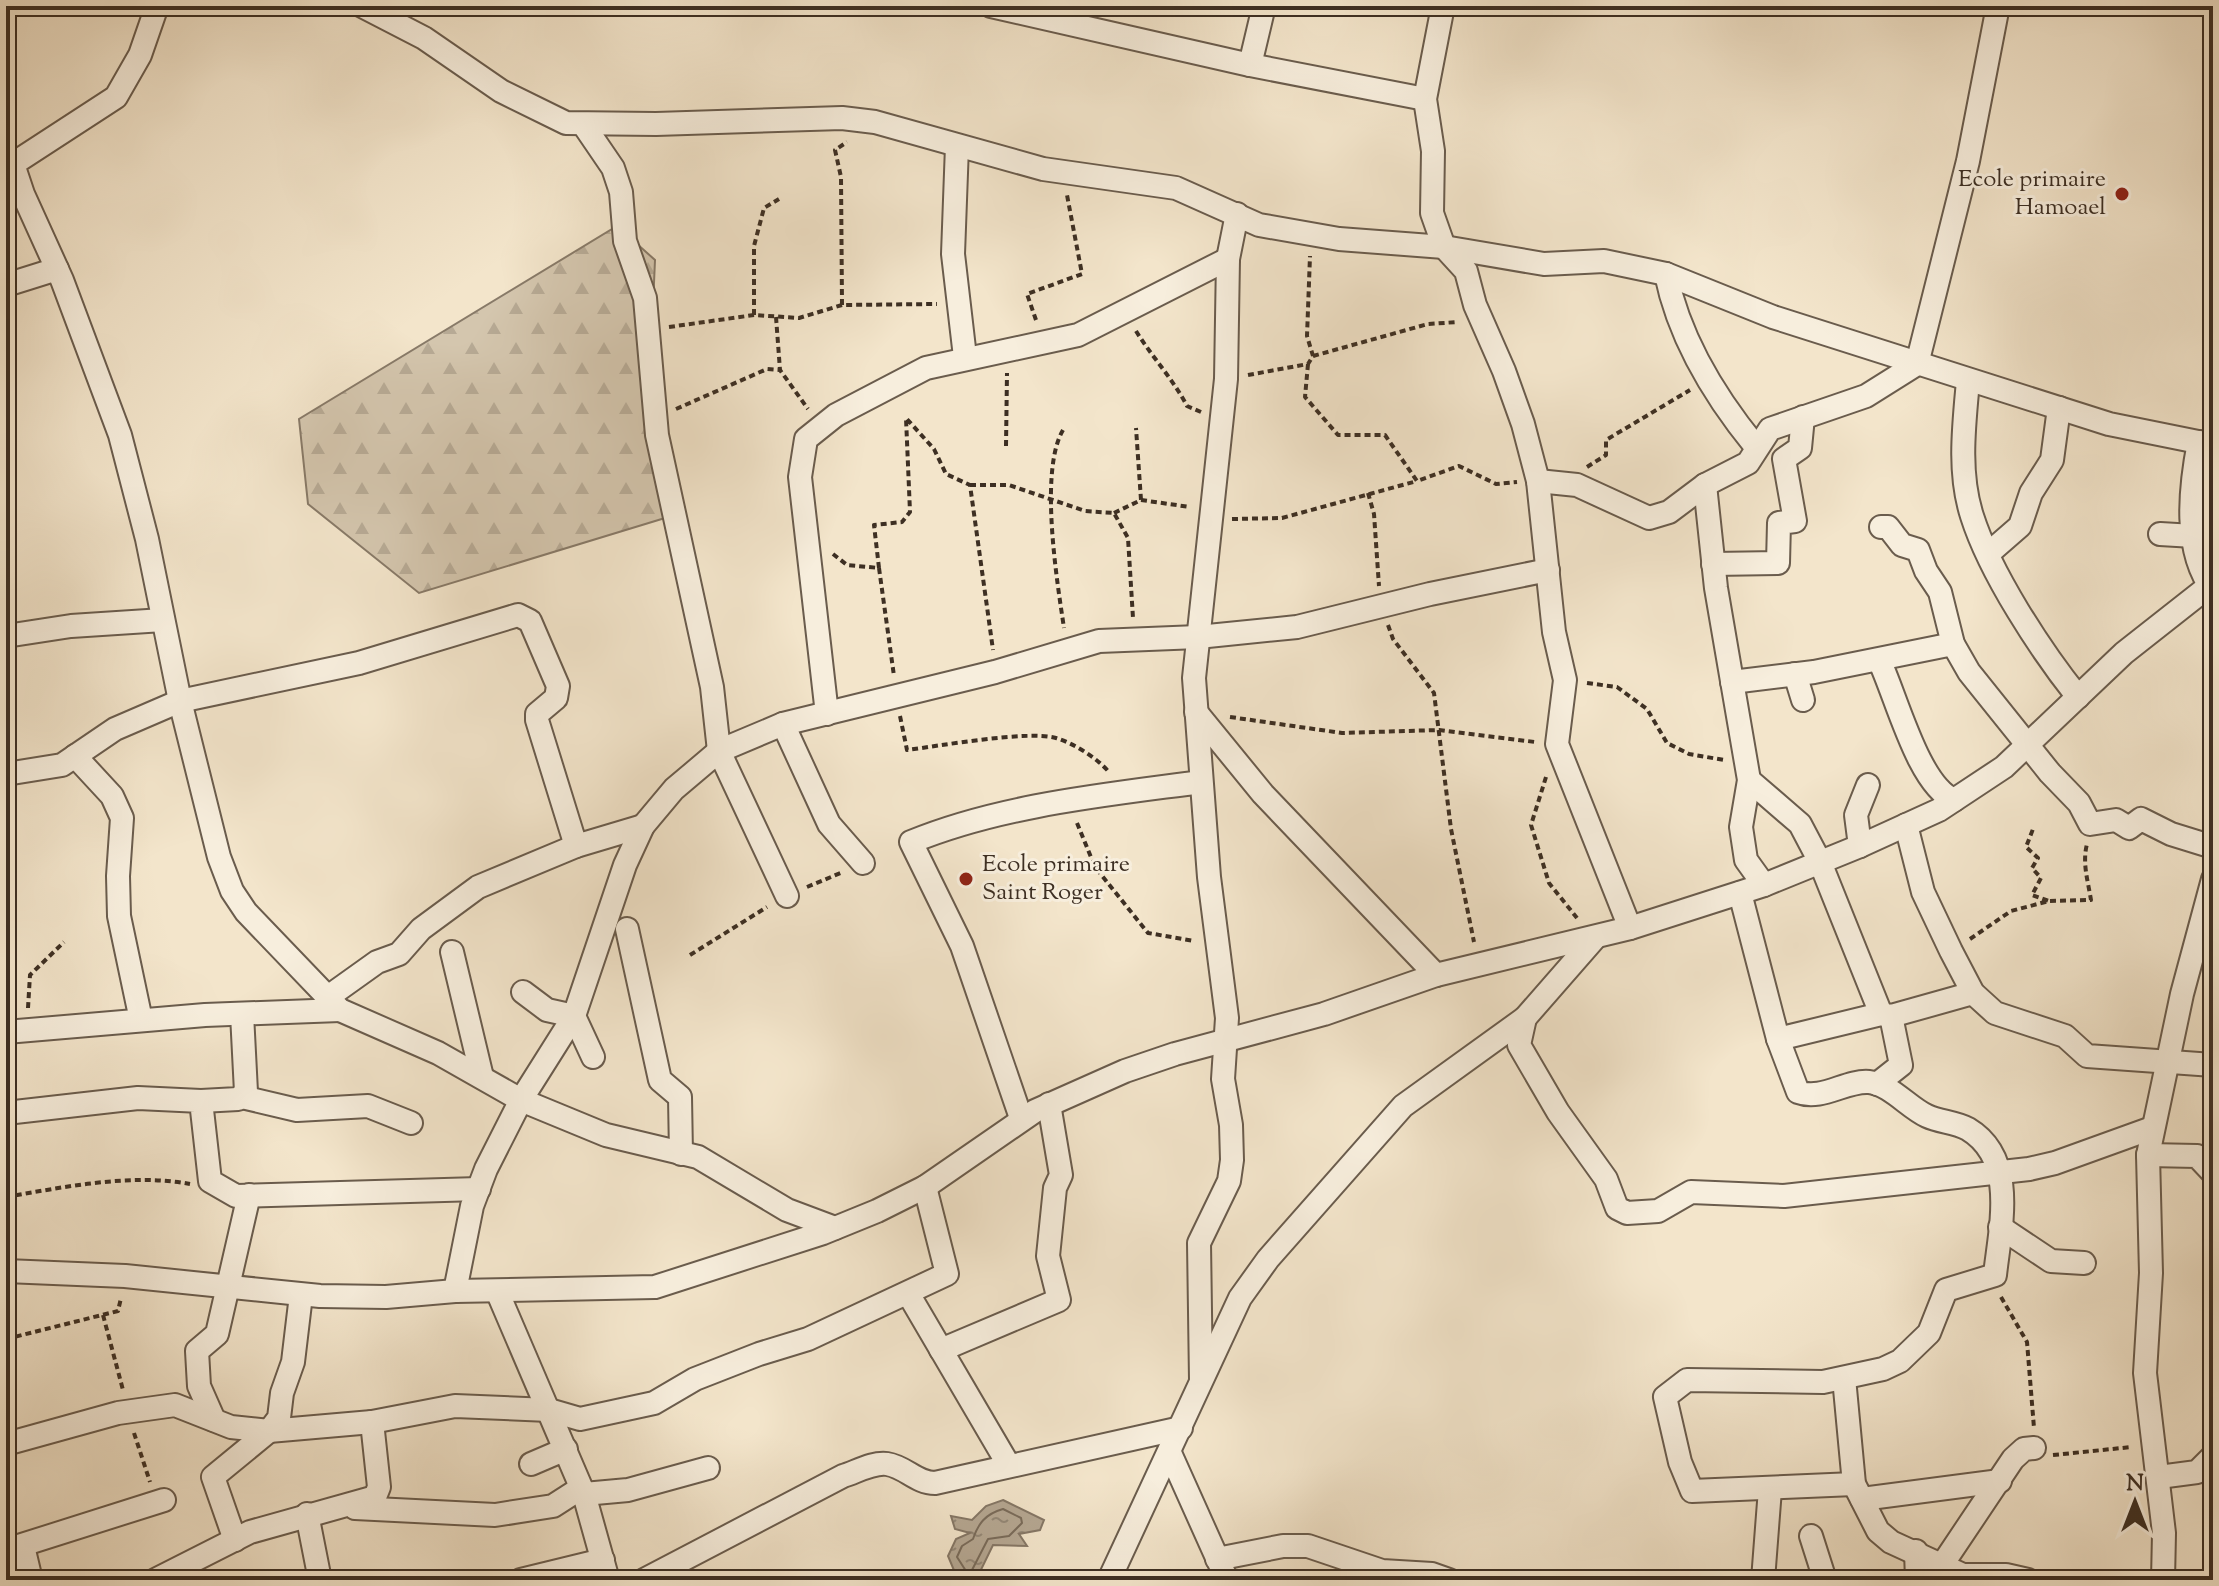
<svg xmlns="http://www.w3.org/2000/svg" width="2219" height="1586" font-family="'Sorts Mill Goudy',serif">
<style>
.forest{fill:url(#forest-firs);stroke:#887a68;stroke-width:2}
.water{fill:url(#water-ripples);stroke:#857766;stroke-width:2}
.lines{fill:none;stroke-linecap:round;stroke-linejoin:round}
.shore{stroke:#796b5a;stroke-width:2}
.street-casing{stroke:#6a5c4d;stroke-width:26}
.path{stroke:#3d2f23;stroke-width:4;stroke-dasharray:6 4;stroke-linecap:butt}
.street{stroke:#f7eedd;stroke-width:22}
.poi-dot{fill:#8f2418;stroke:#f7eedd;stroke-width:3}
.labels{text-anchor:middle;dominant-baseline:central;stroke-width:6;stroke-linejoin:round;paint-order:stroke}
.poi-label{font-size:24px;fill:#3d2f23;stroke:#f7eedd;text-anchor:end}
</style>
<defs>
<pattern id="forest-firs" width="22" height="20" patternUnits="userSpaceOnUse" patternTransform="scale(2)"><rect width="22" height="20" fill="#d4c6ae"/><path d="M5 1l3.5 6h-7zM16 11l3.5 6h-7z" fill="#b7aa95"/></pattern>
<pattern id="water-ripples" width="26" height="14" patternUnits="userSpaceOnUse" patternTransform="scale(2)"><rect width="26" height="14" fill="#b5a792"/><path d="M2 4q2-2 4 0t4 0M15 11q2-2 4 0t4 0" fill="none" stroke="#948877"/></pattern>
</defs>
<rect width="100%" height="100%" fill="#f3e5cb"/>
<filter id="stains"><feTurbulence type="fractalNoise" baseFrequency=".0025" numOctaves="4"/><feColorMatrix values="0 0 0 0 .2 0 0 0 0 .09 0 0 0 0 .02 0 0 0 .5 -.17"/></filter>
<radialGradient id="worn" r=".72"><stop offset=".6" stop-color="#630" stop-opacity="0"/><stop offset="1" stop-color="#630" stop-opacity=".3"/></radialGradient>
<polygon class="forest" points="617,226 655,260 648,420 665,518 419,593 308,504 299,419"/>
<polygon class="water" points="1003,1500 1044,1520 1040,1530 1019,1534 1027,1546 993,1545 976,1580 958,1580 948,1556 956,1539 970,1533 955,1529 951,1516 972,1520 986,1506"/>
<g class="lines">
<path class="shore" d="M1003,1509l18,9 1,5 -13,13 -21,3 -16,31 -6,1 -9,-14 5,-11 11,-7c5,-15 12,-25 30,-30z"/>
<g class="street-casing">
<g id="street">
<polyline points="157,6 140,55 116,97 13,164 23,194 62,280 120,435 147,539 180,701 219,857 232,891 246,912 340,1010 438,1053 521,1100 606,1135 698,1157 787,1210 835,1228"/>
<polyline points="362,6 424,38 501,91 566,123 656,124 842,118 875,122 1043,169 1176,188 1259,225 1339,239 1444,247 1544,264 1604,261 1666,274 1773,317 2109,424 2213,445"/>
<polyline points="991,6 1250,65 1425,99"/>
<polyline points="1443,6 1425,99 1433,151 1432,213 1444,247 1466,271 1475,305 1504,371 1523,424 1538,481 1554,632 1565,680 1557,744 1630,928"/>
<polyline points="1250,65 1264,6"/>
<polyline points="583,124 613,168 621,192 625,241 645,298 657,435 712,687 719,751 787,896"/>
<polyline points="957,146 953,254 965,357"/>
<path d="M1666,274c13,64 49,123 90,173"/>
<polyline points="6,285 57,269"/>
<path d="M1968,381c-4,44 -10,92 4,135 18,57 69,135 106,181"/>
<path d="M2199,442c-9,46 -16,109 14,148"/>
<polyline points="1538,481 1577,485 1649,518 1669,512 1705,485 1748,463 1770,429 1866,396 1917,364 1968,161 1998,6"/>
<polyline points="1705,485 1716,588 1749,780 1741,827 1746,860 1764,885"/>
<polyline points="1881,527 1888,527 1902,545 1918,550 1926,571 1940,592 1953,644 1969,672 2050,773 2079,803 2090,824 2116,820 2129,828 2141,819 2171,834 2213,847"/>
<polyline points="2160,534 2194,536"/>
<polyline points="1989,553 2020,526 2031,493 2052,460 2059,408"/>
<polyline points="1713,564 1778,563 1779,523 1795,521 1784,459 1800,448 1803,417"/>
<polyline points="6,636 71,626 163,620"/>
<path d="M1879,660c17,35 39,125 75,140"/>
<polyline points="1795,674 1803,700"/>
<polyline points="1732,682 1814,672 1953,644"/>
<polyline points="1196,712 1263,794 1436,975"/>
<polyline points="827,714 800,477 806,439 836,415 926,368 1078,335 1228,259"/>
<polyline points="783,724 829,824 863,863"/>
<polyline points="75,756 112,796 122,818 118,876 119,916 141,1020"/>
<polyline points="6,774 62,765 115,729 180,701 359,663 518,615 530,621 558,686 556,698 537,714 537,720 576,846 643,826"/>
<polyline points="1749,780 1800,824 1820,862 1881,1014"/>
<polyline points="1906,825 1923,892 1951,951 1973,993 1995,1013 2065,1036 2087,1056 2213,1065"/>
<polyline points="1860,846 1856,815 1868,785"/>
<path d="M1740,893l38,146 20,53c24,9 48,-12 71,-10 21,2 40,26 58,34 13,6 28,6 41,13 50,30 32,99 27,146l-49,15 -17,43 -29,28 -17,8 -60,13 -136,-2 -22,17 15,65 12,29 162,-7"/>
<polyline points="627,929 660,1080 680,1097 681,1154"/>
<polyline points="452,952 482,1077"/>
<polyline points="523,992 547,1010 574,1016 593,1057"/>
<polyline points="328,997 377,962 399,954 421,929 478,887 576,846"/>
<polyline points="1525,1018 1519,1045 1558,1112 1606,1179 1617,1208 1627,1213 1658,1211 1691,1192 1784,1196 2029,1169 2055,1163 2152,1128"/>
<polyline points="6,1032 205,1015 340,1010"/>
<polyline points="1778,1039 1881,1014 1891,1016 1973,993"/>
<polyline points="1877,1084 1901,1065 1891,1016"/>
<polyline points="242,1097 297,1110 368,1106 411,1123"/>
<polyline points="201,1101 238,1099 246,1092 242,1014"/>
<polyline points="6,1113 138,1098 201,1101 210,1181 236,1196 479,1189"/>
<path d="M1021,1118l-59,-172 -51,-104c90,-37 194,-47 290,-60"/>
<polyline points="2148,1155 2197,1156 2213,1173"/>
<polyline points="2000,1227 2051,1261 2084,1263"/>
<polyline points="6,1271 125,1276 320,1296 386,1297 455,1291 655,1287 823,1233 877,1211 925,1187 1035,1111 1125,1071 1175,1054 1324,1014 1436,975 1630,928 1764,885 1860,846 1939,810 2004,767 2124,653 2213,583"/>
<polyline points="455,1291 472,1206 486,1169 521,1100 574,1016 625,865 643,826 674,789 719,751 783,724 995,672 1099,641 1198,637 1297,627 1430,594 1548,570"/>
<polyline points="497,1291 584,1494 608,1580"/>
<polyline points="909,1295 1008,1464"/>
<polyline points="941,1350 1059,1300 1048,1256 1055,1188 1061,1175 1049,1104"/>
<polyline points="1844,1378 1854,1484 1878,1531 1891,1542 1963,1575 2006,1575 2028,1580"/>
<polyline points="1201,1380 1199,1243 1229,1181 1232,1160 1231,1125 1223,1079 1227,1018 1209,877 1194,678 1226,379 1228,259 1237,214"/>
<polyline points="214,1420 199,1386 197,1351 217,1334 249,1195"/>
<polyline points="6,1444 118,1413 175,1405 231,1427 269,1431 372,1422 455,1406 549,1410 580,1419 654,1403 695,1379 759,1354 808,1339 947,1274 925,1187"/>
<polyline points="1170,1453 1227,1580"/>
<polyline points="531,1464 566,1449"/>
<polyline points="2159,1477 2197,1472 2213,1456"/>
<polyline points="584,1494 628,1490 708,1468"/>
<polyline points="1862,1499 2000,1481"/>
<polyline points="355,1508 495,1515 553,1506 581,1488"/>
<polyline points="307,1514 320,1580"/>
<polyline points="1811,1536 1825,1580"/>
<polyline points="235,1540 213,1477 269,1431 279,1418 282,1393 293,1362 301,1295"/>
<polyline points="23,1546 31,1580"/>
<polyline points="6,1550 164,1500"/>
<polyline points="1916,1551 1917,1580"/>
<polyline points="1217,1559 1283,1546 1308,1546 1382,1571 1432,1574 1449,1580"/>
<polyline points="1942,1565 2013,1459 2024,1449 2034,1448"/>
<polyline points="155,1580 250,1532 375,1497 379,1487 372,1422"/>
<polyline points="521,1580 603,1560"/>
<path d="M644,1580l199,-104c13,-4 30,-14 44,-12 19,3 29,19 48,19l246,-55"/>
<polyline points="1109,1580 1240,1298 1268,1259 1403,1106 1525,1018 1594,939"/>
<polyline points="1763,1580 1770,1489"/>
<polyline points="2163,1580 2164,1533 2145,1373 2151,1273 2148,1155 2182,994 2213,879"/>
</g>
</g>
<g class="path">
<polyline points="842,305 841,177 835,150 847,142"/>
<polyline points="754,315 754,246 764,208 779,199"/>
<polyline points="776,317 780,370 808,409"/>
<polyline points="1036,320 1027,294 1082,274 1067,195"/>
<polyline points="669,327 754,315 799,318 842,305 937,304"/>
<path d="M1136,331c16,26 37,48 51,75l14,6"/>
<polyline points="1313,356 1428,324 1458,322"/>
<polyline points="1308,364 1305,397 1338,435 1385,435 1417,481 1459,466 1496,484 1517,482"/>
<polyline points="1248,375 1308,364 1313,356 1307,336 1310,256"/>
<polyline points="676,409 767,369 780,370"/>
<path d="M1063,430c-24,41 -6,151 1,198"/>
<polyline points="1006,446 1007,373"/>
<polyline points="1587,467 1606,455 1606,440 1690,390"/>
<polyline points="970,485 1009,485 1085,511 1114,513 1128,538 1133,618"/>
<polyline points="1368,493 1374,514 1379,586"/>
<polyline points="1141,500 1190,507"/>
<polyline points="1114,513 1141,500 1136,428"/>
<polyline points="1232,519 1282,518 1417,481"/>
<polyline points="833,554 847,565 879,568 894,676"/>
<polyline points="879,568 874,525 902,522 910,512 906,418 934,449 946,474 970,485 993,650"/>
<polyline points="1388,625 1393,639 1434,693 1451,829 1474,942"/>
<polyline points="1587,683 1617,687 1647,709 1667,743 1689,754 1724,760"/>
<path d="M900,716l7,34c32,-4 121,-20 149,-12 17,5 41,20 52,33"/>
<polyline points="1230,717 1342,733 1439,730 1535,742"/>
<polyline points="1546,777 1531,825 1549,883 1577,918"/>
<polyline points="1077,823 1095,867 1148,933 1194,941"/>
<polyline points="807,887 843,872"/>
<path d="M2050,901l41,-1c-3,-19 -9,-37 -4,-56"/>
<polyline points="1970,939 2011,911 2049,901 2032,895 2041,878 2032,868 2038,858 2026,847 2033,829"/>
<polyline points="690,955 767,907"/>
<polyline points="28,1008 30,975 64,942"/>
<path d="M6,1197c58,-10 126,-24 184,-13"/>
<polyline points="2001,1297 2027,1342 2034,1428"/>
<polyline points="103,1315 123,1390"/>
<polyline points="6,1339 118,1311 121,1298"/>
<polyline points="134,1433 150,1482"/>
<polyline points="2053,1455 2132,1447"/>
</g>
<use href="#street" class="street"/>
</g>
<g class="poi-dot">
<circle cx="2122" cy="194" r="8"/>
<circle cx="966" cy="879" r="8"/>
</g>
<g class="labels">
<g class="poi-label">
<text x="2106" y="180">Ecole primaire<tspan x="2106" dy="28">Hamoael</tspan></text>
<text x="982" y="865" text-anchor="start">Ecole primaire<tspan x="982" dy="28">Saint Roger</tspan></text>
</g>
</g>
<rect width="2219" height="1586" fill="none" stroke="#f3e5cb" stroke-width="32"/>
<rect x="8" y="8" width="2203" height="1570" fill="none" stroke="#3d2f23" stroke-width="4"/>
<rect x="16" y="16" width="2187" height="1554" fill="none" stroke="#3d2f23" stroke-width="2"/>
<g transform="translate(2135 1502)" stroke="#f7eedd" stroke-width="6" paint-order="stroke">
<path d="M0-6L14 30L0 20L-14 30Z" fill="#3d2f23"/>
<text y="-12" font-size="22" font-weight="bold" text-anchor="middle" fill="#3d2f23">N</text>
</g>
<rect width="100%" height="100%" filter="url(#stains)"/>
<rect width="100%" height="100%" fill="url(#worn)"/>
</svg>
